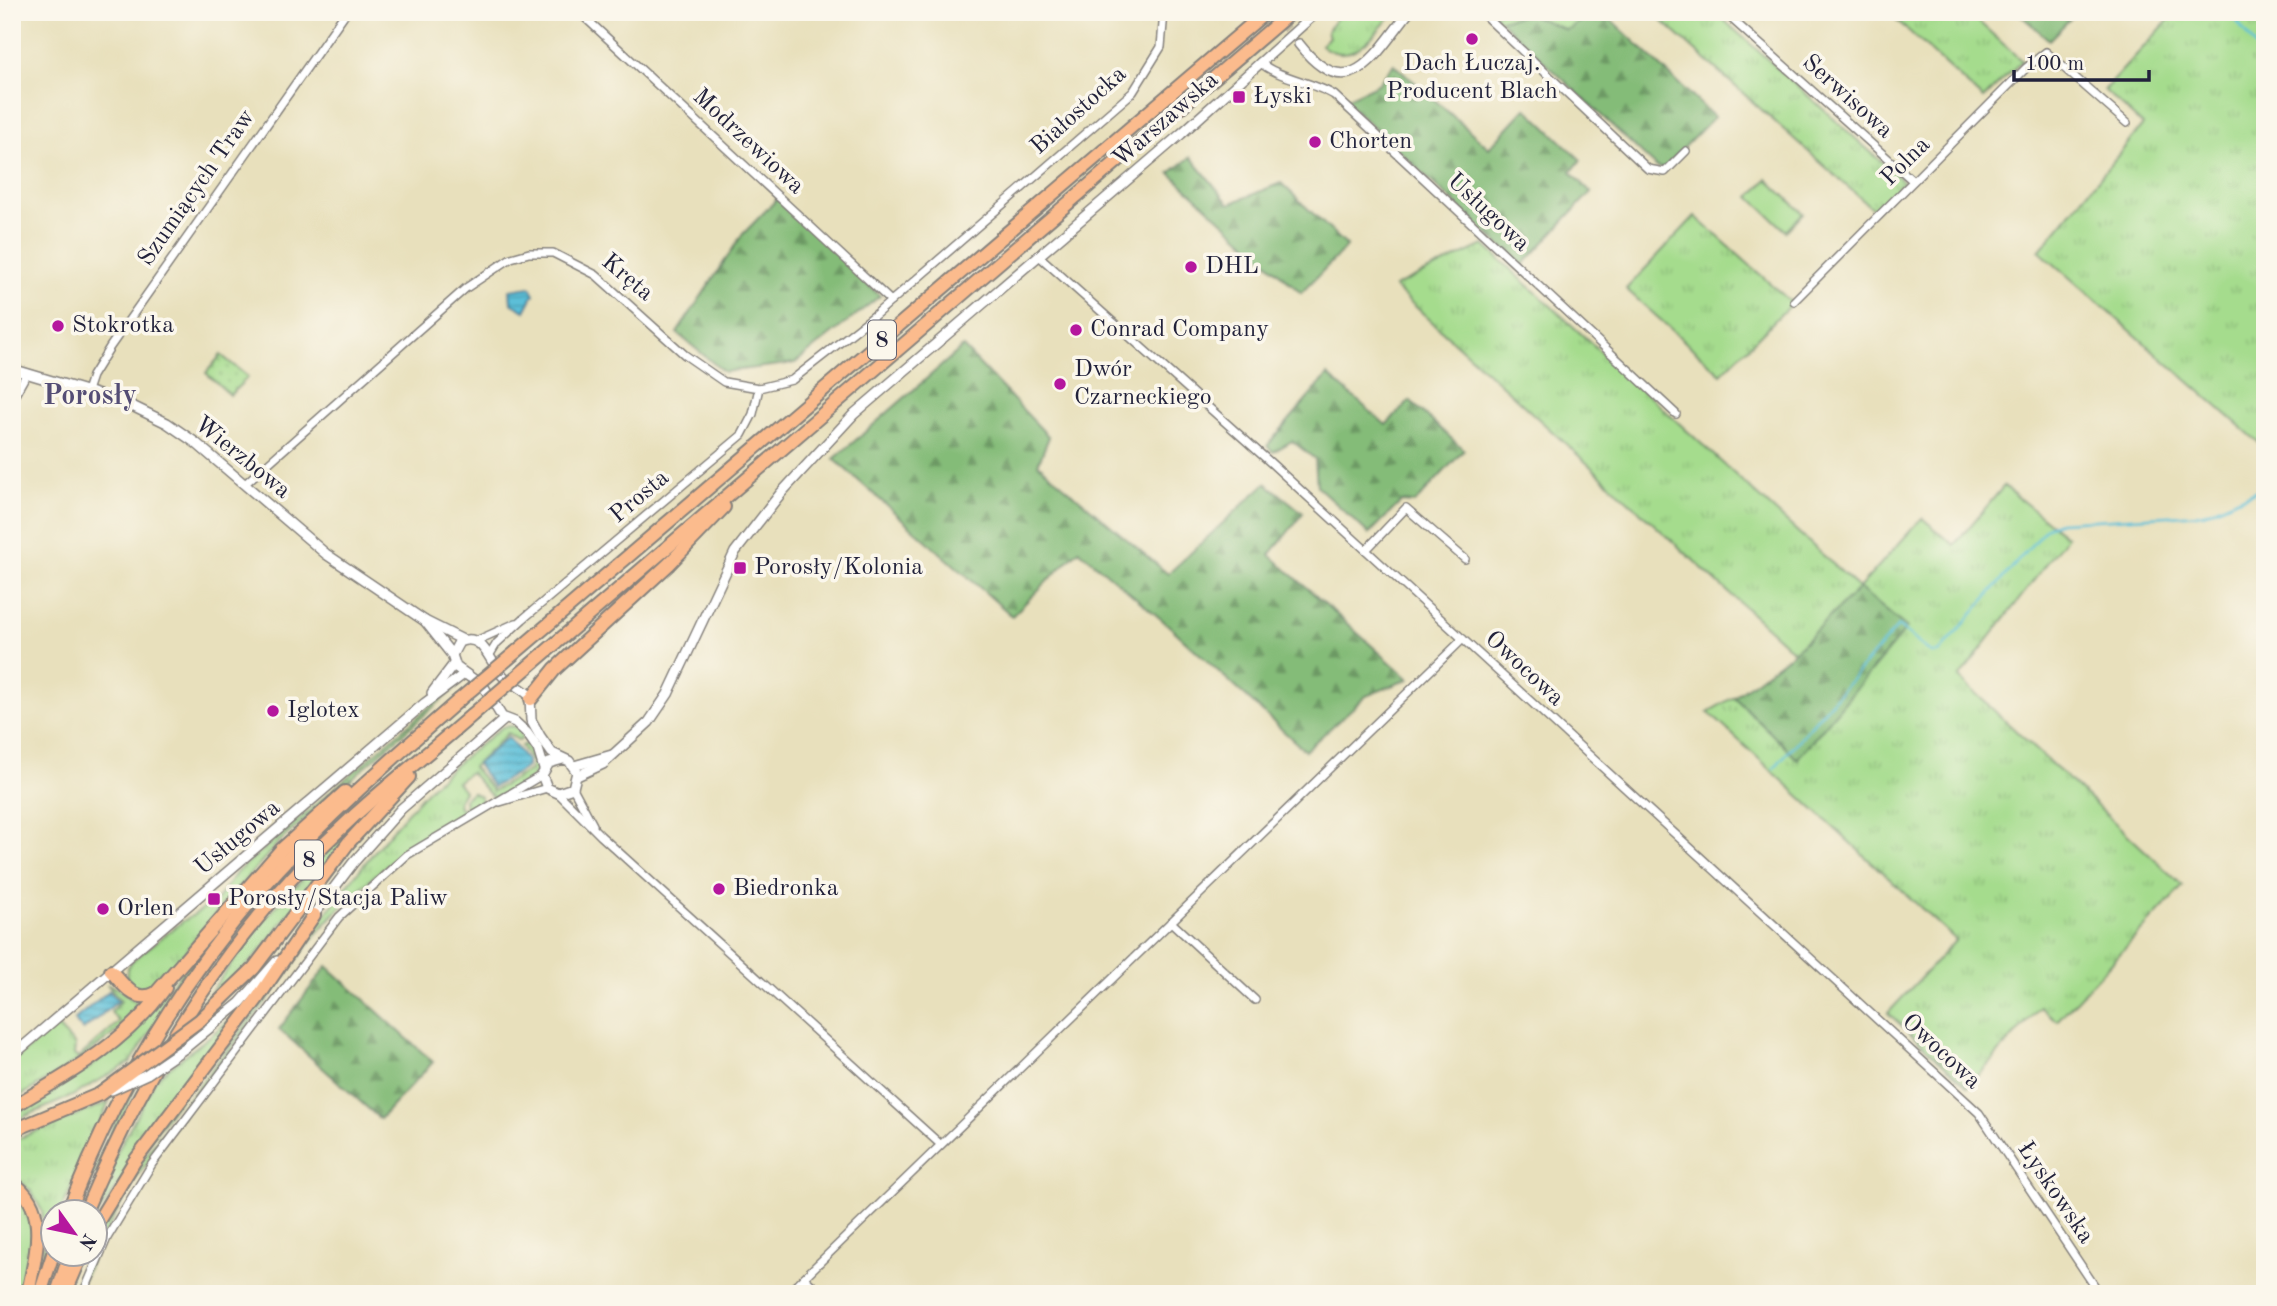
<svg xmlns="http://www.w3.org/2000/svg" width="2277" height="1306" font-family="'Old Standard TT',serif">
<style>
.grass{fill:url(#grass-tufts);stroke:#647f64;stroke-width:2}
.forest{fill:url(#forest-firs);stroke:#536f5a;stroke-width:2}
.park{fill:url(#park-dots);stroke:#647f64;stroke-width:2}
.garden{fill:#a5dc8d;stroke:#647f64;stroke-width:2}
.water{fill:url(#water-rules);stroke:#3f718a;stroke-width:2}
.lines{fill:none;stroke-linecap:round;stroke-linejoin:round}
.stream{stroke:#5cc0d9;stroke-width:2.5}
.tertiary-tunnel{stroke:#c0baa2;stroke-width:9;stroke-dasharray:9 4.5;stroke-linecap:butt}
.minor-casing{stroke:#85817c;stroke-width:10}
.tertiary-casing{stroke:#85817c;stroke-width:12}
.primary-casing{stroke:#85817c;stroke-width:16}
.trunk-casing{stroke:#85817c;stroke-width:16}
.minor{stroke:#fff;stroke-width:7}
.tertiary{stroke:#fff;stroke-width:9}
.primary{stroke:#fbbb8d;stroke-width:12}
.trunk{stroke:#fbbb8d;stroke-width:12}
.tertiary-bridge-casing{stroke:#85817c;stroke-width:12;stroke-linecap:butt}
.trunk-bridge-casing{stroke:#85817c;stroke-width:16;stroke-linecap:butt}
.tertiary-bridge{stroke:#fff;stroke-width:9}
.trunk-bridge{stroke:#fbbb8d;stroke-width:12}
.poi-dot{fill:#b5179e;stroke:#fbf7ec;stroke-width:2.5}
.labels{text-anchor:middle;dominant-baseline:central;stroke-width:7;stroke-linejoin:round;paint-order:stroke}
.shield{fill:#fbf7ec;stroke:#636270;stroke-width:2}
.shield-label{font-size:23px;font-weight:bold;fill:#22223b}
.poi-label{font-size:24px;fill:#22223b;stroke:#fbf7ec;text-anchor:start}
.street-label{font-size:24px;fill:#22223b;stroke:#fbf7ec}
.quarter-label{font-size:28px;font-weight:bold;fill:#544d75;stroke:#fbf7ec}
</style>
<defs>
<pattern id="grass-tufts" width="24" height="20" patternUnits="userSpaceOnUse" patternTransform="scale(1.75)"><rect width="24" height="20" fill="#a5dc8d"/><path d="M3 7l-1-3M5 7V3M7 7l1-3M15 17l-1-3M17 17v-4M19 17l1-3" fill="none" stroke="#8ebc7b"/></pattern>
<pattern id="forest-firs" width="22" height="20" patternUnits="userSpaceOnUse" patternTransform="scale(1.75)"><rect width="22" height="20" fill="#84bc78"/><path d="M5 1l3.5 6h-7zM16 11l3.5 6h-7z" fill="#6c9864"/></pattern>
<pattern id="park-dots" width="8" height="8" patternUnits="userSpaceOnUse" patternTransform="scale(1.75)"><rect width="8" height="8" fill="#a5dc8d"/><path d="M2 2h.1M6 6h.1" fill="none" stroke="#8ebc7b" stroke-width="1.8" stroke-linecap="round"/></pattern>
<pattern id="water-rules" width="6" height="5" patternUnits="userSpaceOnUse" patternTransform="scale(1.75)"><rect width="6" height="5" fill="#5cc0d9"/><path d="M0 2.5h6" fill="none" stroke="#4c9cb1"/></pattern>
</defs>
<rect width="100%" height="100%" fill="#fbf7ec"/>
<filter id="ink" filterUnits="userSpaceOnUse"><feTurbulence type="fractalNoise" baseFrequency=".0143" numOctaves="2"/><feDisplacementMap in="SourceGraphic" scale="14" xChannelSelector="R" yChannelSelector="G"/><feConvolveMatrix kernelMatrix="1 2 1 2 8 2 1 2 1" color-interpolation-filters="sRGB"/></filter>
<filter id="wash" filterUnits="userSpaceOnUse"><feTurbulence type="fractalNoise" baseFrequency=".00686" numOctaves="4" result="noise"/><feDisplacementMap in="SourceGraphic" scale="28" xChannelSelector="R" yChannelSelector="G"/><feGaussianBlur stdDeviation="1.57" result="paint"/><feColorMatrix in="noise" values="0 0 0 0 0 0 0 0 0 0 0 0 0 0 0 0 0 1.4 0 .05"/><feComposite in="paint" operator="in"/></filter>
<g filter="url(#wash)">
<rect width="100%" height="100%" fill="#e8e0bc"/>
<g class="grass">
<path d="M1340,12h54c-19,22 -43,57 -73,33l8,-8 -2,-5z"/>
<polygon points="1492,12 1596,12 1566,30 1529,14 1500,20"/>
<polygon points="1652,12 1715,12 1904,182 1875,211"/>
<polygon points="1888,12 1968,12 2022,61 1983,99"/>
<polygon points="2176,12 2265,12 2265,448 2039,251 2143,125 2104,90"/>
<polygon points="1695,216 1792,303 1721,374 1626,289"/>
<polygon points="1484,245 1859,588 1922,518 1954,545 2004,486 2067,537 1959,678 2183,886 2057,1021 2040,1007 1968,1087 1888,1013 1956,940 1708,712 1734,697 1798,759 1859,588 1794,652 1394,287"/>
<path d="M462,682l-183,160 -60,67 -62,79 -16,4c-14,-10 -20,-18 -8,-32l49,-38 34,-21 21,-29 219,-188z"/>
<path d="M513,726l7,4 2,9 -3,2 -11,-8 -35,34 20,24 37,-21 2,-7 -11,-17 4,-2c3,5 9,8 11,12 14,21 -30,36 -43,42l-23,-26 -13,10 7,9 -6,10 1,7 6,1 -1,-10 8,-7 9,5 -1,8c-64,33 -117,75 -164,129l-182,247 -39,71c-1,-43 103,-163 132,-203 64,-87 125,-177 199,-257 22,-24 51,-44 76,-65z"/>
<polygon points="362,818 257,955 218,996 191,1019 263,921 331,847"/>
<polygon points="284,853 191,969 131,1062 72,1096 12,1122 12,1115 91,1067 127,1037"/>
<path d="M108,985c16,2 21,18 38,19 -39,41 -85,68 -134,97v-39l44,-37 19,20 -1,10 4,3 41,-36 -8,-10 10,-11z"/>
<polygon points="253,996 95,1218 92,1212 118,1150 157,1077 218,1030"/>
<polygon points="136,1088 78,1211 74,1212 129,1092"/>
<polygon points="109,1102 61,1211 52,1212 52,1236 39,1278 45,1239 42,1211 31,1191 12,1175 12,1141"/>
<path d="M12,1187c33,25 17,72 12,107h-12z"/>
<polygon points="88,1254 94,1254 77,1294 72,1294"/>
</g>
<g class="forest">
<polygon points="1596,12 1603,12 1714,117 1663,169 1655,166 1500,20 1529,14 1566,30"/>
<polygon points="2017,12 2077,12 2049,40"/>
<polygon points="1394,64 1489,148 1526,108 1581,160 1571,172 1591,192 1522,266 1344,100 1378,84"/>
<polygon points="1191,157 1229,204 1281,183 1347,246 1301,293 1170,173"/>
<polygon points="778,198 880,296 795,363 724,372 677,333 742,235"/>
<polygon points="963,347 1049,437 1038,464 1168,574 1266,483 1303,513 1270,555 1409,679 1366,696 1305,751 1167,624 1079,550 1012,616 834,459"/>
<polygon points="1328,375 1386,425 1410,401 1464,450 1415,503 1401,502 1369,534 1317,486 1315,459 1292,441 1273,452 1267,446"/>
<polygon points="1859,588 1907,628 1797,759 1734,697 1794,652"/>
<polygon points="327,966 433,1062 380,1119 279,1029"/>
</g>
<polygon class="park" points="221,355 248,377 230,395 206,373"/>
<polygon class="garden" points="1767,179 1803,213 1786,231 1750,197"/>
<g class="water">
<polygon points="530,287 534,294 525,311 511,303 510,290"/>
<polygon points="508,737 527,761 527,767 493,787 477,764"/>
<polygon points="109,991 118,1001 83,1030 74,1020"/>
</g>
<g class="lines">
<g class="stream">
<polyline points="2230,12 2265,59"/>
<polyline points="1774,768 1898,626 1931,653 1939,653 2047,527 2059,522 2203,514 2265,487"/>
</g>
</g>
</g>
<g filter="url(#ink)">
<g class="lines">
<polyline class="tertiary-tunnel" points="1273,12 1299,44"/>
<g class="minor-casing">
<g id="minor">
<polyline points="579,12 891,301"/>
<polyline points="1481,12 1648,169 1665,172 1686,151"/>
<polyline points="1724,12 1913,181"/>
<path d="M1260,62c15,15 53,20 74,33l342,319"/>
<polyline points="1039,256 1271,463 1979,1113 2100,1294"/>
<polyline points="1794,301 2026,68 2046,52 2127,123"/>
<polyline points="87,391 92,376 110,347 346,12"/>
<polyline points="12,400 27,373"/>
<polyline points="246,483 466,288 511,258 529,253 553,253 596,275 685,355 724,382 759,388 792,380 875,315 1133,92 1161,47 1164,12"/>
<polyline points="1366,550 1406,508 1465,559"/>
<polyline points="476,641 516,623"/>
<polyline points="489,656 497,643 523,619 742,435 753,414 759,388"/>
<polyline points="573,788 593,825"/>
<polyline points="558,793 601,836 940,1144"/>
<polyline points="500,802 547,788"/>
<polyline points="1171,922 1255,1000"/>
<polyline points="804,1278 822,1294"/>
<polyline points="83,1294 107,1238 152,1164 339,917 407,855 542,775"/>
<polyline points="787,1294 1463,639"/>
</g>
</g>
<g class="tertiary-casing">
<g id="tertiary">
<path d="M1299,44c50,64 75,12 110,-32"/>
<polyline points="12,369 126,403 167,423 196,443 326,554 425,621 463,640"/>
<polyline points="425,621 452,655"/>
<polyline points="432,693 454,664"/>
<polyline points="574,766 612,755"/>
<path d="M544,769l-6,-20 -11,-16 -12,-11 -13,-5 -18,-30 -28,-20 -4,-12 7,-13c25,-11 30,21 44,34 8,8 19,12 27,20l1,24 9,16 12,17 17,8 8,11 -4,16 -15,5 -11,-5 -5,-13 7,-12 14,-4"/>
<polyline points="577,776 603,764 649,722 668,694 735,552 781,493 854,414 1181,134 1317,12"/>
<polyline points="312,917 353,863 401,809 505,719"/>
<polyline points="185,1048 240,1003 277,961"/>
<polyline points="12,1056 425,703 464,674"/>
</g>
</g>
<g class="primary-casing">
<g id="primary">
<path d="M12,1107c57,-33 114,-64 153,-119"/>
<polyline points="12,1131 100,1094"/>
</g>
</g>
<g class="trunk-casing">
<g id="trunk">
<polyline points="516,652 1266,12"/>
<polyline points="528,667 1291,12"/>
<polyline points="531,699 555,669 669,564 724,507"/>
<path d="M111,971c13,14 24,33 45,22l125,-143 64,-58"/>
<polyline points="200,1020 254,968 349,842 409,777"/>
<path d="M12,1182c39,27 23,72 16,112"/>
<path d="M68,1212c48,-126 119,-242 210,-342 56,-61 119,-115 181,-170"/>
<path d="M85,1212c65,-153 146,-284 270,-397 38,-35 79,-66 117,-100"/>
<polyline points="94,1228 134,1162 257,999 314,915"/>
<polyline points="57,1293 70,1254"/>
<polyline points="40,1294 53,1254"/>
<polyline points="65,1294 82,1254"/>
</g>
</g>
<use href="#minor" class="minor"/>
<use href="#tertiary" class="tertiary"/>
<use href="#primary" class="primary"/>
<use href="#trunk" class="trunk"/>
<g class="tertiary-bridge-casing">
<polyline id="tertiary-bridge" points="112,1090 147,1074 185,1048"/>
</g>
<g class="trunk-bridge-casing">
<g id="trunk-bridge">
<polyline points="459,700 516,652"/>
<polyline points="472,715 528,667"/>
<polyline points="100,1094 200,1020"/>
</g>
</g>
<use href="#tertiary-bridge" class="tertiary-bridge"/>
<use href="#trunk-bridge" class="trunk-bridge"/>
</g>
</g>
<g class="poi-dot">
<circle cx="1472" cy="39" r="7"/>
<rect x="1232" y="90" width="14" height="14" rx="3.5"/>
<circle cx="1315" cy="142" r="7"/>
<circle cx="1191" cy="267" r="7"/>
<circle cx="58" cy="326" r="7"/>
<circle cx="1076" cy="330" r="7"/>
<circle cx="1060" cy="384" r="7"/>
<rect x="733" y="561" width="14" height="14" rx="3.5"/>
<circle cx="273" cy="711" r="7"/>
<circle cx="719" cy="889" r="7"/>
<rect x="207" y="892" width="14" height="14" rx="3.5"/>
<circle cx="103" cy="909" r="7"/>
</g>
<g class="labels">
<g class="shield">
<rect x="868" y="320.5" width="28" height="39" rx="5"/>
<rect x="295" y="840.5" width="28" height="39" rx="5"/>
</g>
<g class="shield-label">
<text x="882" y="340">8</text>
<text x="309" y="860">8</text>
</g>
<g class="poi-label">
<text x="1472" y="64" text-anchor="middle">Dach Łuczaj.<tspan x="1472" dy="28">Producent Blach</tspan></text>
<text x="1253" y="97">Łyski</text>
<text x="1329" y="142">Chorten</text>
<text x="1205" y="267">DHL</text>
<text x="72" y="326">Stokrotka</text>
<text x="1090" y="330">Conrad Company</text>
<text x="1074" y="370">Dwór<tspan x="1074" dy="28">Czarneckiego</tspan></text>
<text x="754" y="568">Porosły/Kolonia</text>
<text x="287" y="711">Iglotex</text>
<text x="733" y="889">Biedronka</text>
<text x="228" y="899">Porosły/Stacja Paliw</text>
<text x="117" y="909">Orlen</text>
</g>
<g class="street-label">
<text transform="translate(1847 97) rotate(42)">Serwisowa</text>
<text transform="translate(1079 111) rotate(-42)">Białostocka</text>
<text transform="translate(1166 120) rotate(-41)">Warszawska</text>
<text transform="translate(748 142) rotate(43)">Modrzewiowa</text>
<text transform="translate(1906 162) rotate(-45)">Polna</text>
<text transform="translate(197 188) rotate(-55)">Szumiących Traw</text>
<text transform="translate(1488 213) rotate(43)">Usługowa</text>
<text transform="translate(627 278) rotate(40)">Kręta</text>
<text transform="translate(242 458) rotate(39)">Wierzbowa</text>
<text transform="translate(640 497) rotate(-40)">Prosta</text>
<text transform="translate(1524 669) rotate(43)">Owocowa</text>
<text transform="translate(238 838) rotate(-40)">Usługowa</text>
<text transform="translate(1941 1052) rotate(43)">Owocowa</text>
<text transform="translate(2055 1193) rotate(56)">Łyskowska</text>
</g>
<g class="quarter-label">
<text x="90" y="397">Porosły</text>
</g>
</g>
<rect width="2277" height="1306" fill="none" stroke="#fbf7ec" stroke-width="42"/>
<g transform="translate(74 1233) rotate(123)"><circle r="33" fill="#fbf7ec" stroke="#a4a2a5" stroke-width="2"/>
<path d="M0-5L12 26L0 18L-12 26Z" fill="#b5179e"/>
<text y="-10" font-size="19" font-weight="bold" text-anchor="middle" fill="#22223b">N</text>
</g>
<path d="M2014 70v10h135v-10" fill="none" stroke="#22223b" stroke-width="3.5"/>
<text x="2025" y="70" font-size="21" fill="#22223b" stroke="#fbf7ec" stroke-width="5" paint-order="stroke">100 m</text>
</svg>
